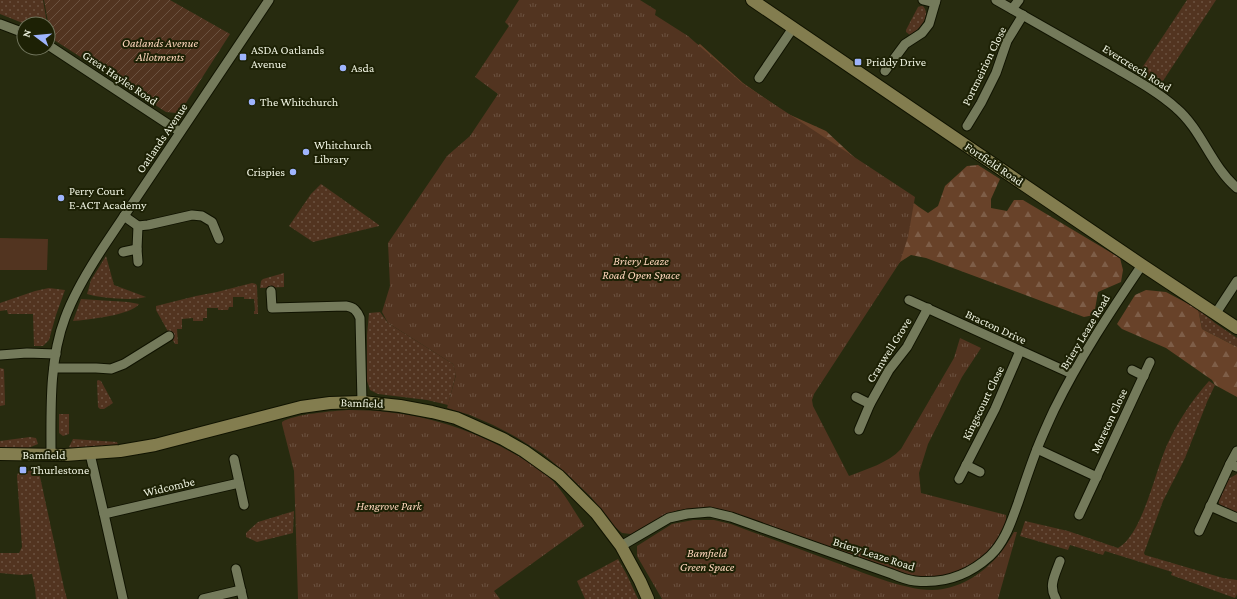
<svg xmlns="http://www.w3.org/2000/svg" width="1237" height="599" font-family="'Crimson Pro',serif">
<style>
.grass{fill:url(#grass-dots)}
.forest{fill:url(#forest-firs)}
.park{fill:url(#park-tufts)}
.garden{fill:url(#garden-furrows)}
.pitch{fill:#523420}
.lines{fill:none;stroke-linecap:round;stroke-linejoin:round}
.street-casing{stroke:#101300;stroke-width:11}
.secondary-casing{stroke:#101300;stroke-width:14}
.street{stroke:#747a5b;stroke-width:9}
.secondary{stroke:#837d4f;stroke-width:12}
.poi-dot{fill:#9eb4fd;stroke:#1d2105;stroke-width:1.5}
.labels{text-anchor:middle;dominant-baseline:central;stroke-width:4;stroke-linejoin:round;paint-order:stroke}
.park-label{font-size:12px;font-style:italic;fill:#fdd5bb;stroke:#1d2105}
.poi-label{font-size:12px;fill:#eef2e0;stroke:#1d2105;text-anchor:start}
.street-label{font-size:12px;fill:#eef2e0;stroke:#1d2105}
</style>
<defs>
<pattern id="grass-dots" width="8" height="8" patternUnits="userSpaceOnUse"><rect width="8" height="8" fill="#523420"/><path d="M2 2h.1M6 6h.1" fill="none" stroke="#6b5240" stroke-width="1.8" stroke-linecap="round"/></pattern>
<pattern id="forest-firs" width="22" height="20" patternUnits="userSpaceOnUse"><rect width="22" height="20" fill="#684229"/><path d="M5 1l3.5 6h-7zM16 11l3.5 6h-7z" fill="#7e5e48"/></pattern>
<pattern id="park-tufts" width="24" height="20" patternUnits="userSpaceOnUse"><rect width="24" height="20" fill="#523420"/><path d="M3 7l-1-3M5 7V3M7 7l1-3M15 17l-1-3M17 17v-4M19 17l1-3" fill="none" stroke="#6b5240"/></pattern>
<pattern id="garden-furrows" width="10" height="10" patternUnits="userSpaceOnUse"><rect width="10" height="10" fill="#523420"/><path d="M-1 1l2-2M0 10L10 0M9 11l2-2" fill="none" stroke="#6b5240"/></pattern>
</defs>
<rect width="100%" height="100%" fill="#272b0f"/>
<g class="grass">
<polygon points="0,0 43,0 47,24 25,24 0,14"/>
<polygon points="1187,0 1216,0 1159,87 1138,74"/>
<path d="M921,6h2c9,10 -4,24 -13,29l-4,-3v-2l12,-23z"/>
<polygon points="321,184 379,225 379,226 313,242 289,226 311,194"/>
<path d="M106,256l8,29 32,12c-13,4 -46,1 -59,-3l4,-14z"/>
<polygon points="284,273 284,287 260,288 261,281 263,279"/>
<polygon points="252,283 256,284 257,286 258,314 254,314 254,311 255,311 254,299 244,299 244,297 233,297 233,307 229,307 228,310 218,310 218,308 207,308 207,318 203,318 203,321 193,321 193,318 182,319 182,329 177,329 178,344 175,344 156,310 156,306 196,296 217,292"/>
<polygon points="49,288 65,290 56,315 49,340 43,346 34,346 33,314 8,314 7,310 0,311 0,303 35,291"/>
<path d="M81,299l47,3 11,2c-7,11 -53,16 -66,17z"/>
<polygon points="1198,309 1215,323 1237,338 1237,347 1202,329"/>
<polygon points="380,312 388,323 453,364 456,374 448,405 427,400 378,394 370,390 367,381 367,335 369,313"/>
<polygon points="0,368 4,369 5,402 5,405 0,406"/>
<polygon points="98,380 101,381 113,403 104,409 100,409 98,407 97,381"/>
<path d="M1209,381l6,4 -8,17 -22,56 -22,43 -19,52 1,2 78,23 14,2v14l-2,4 -64,-23 1,-3 -67,-21 -2,4 -33,-10 -2,5 -48,-14 5,-15 43,10 50,17c25,-14 37,-77 49,-103 11,-24 25,-45 42,-64z"/>
<polygon points="59,414 69,414 69,434 63,436 59,433"/>
<polygon points="30,437 36,438 38,444 26,449 0,448 0,441"/>
<polygon points="73,439 117,442 118,445 118,446 75,449 69,447"/>
<polygon points="34,470 39,472 64,588 67,599 36,599 35,588 32,574 21,575 0,573 0,553 19,553 22,547 17,476 18,473"/>
<path d="M1237,474v41c-5,-3 -14,-4 -17,-9 -4,-7 3,-22 8,-27 3,-2 6,-3 9,-5z"/>
<polygon points="294,511 293,533 257,542 246,537 246,533 258,522"/>
<polygon points="618,559 627,575 638,599 585,599 577,581"/>
</g>
<g class="forest">
<polygon points="700,44 743,83 786,113 826,131 855,158 919,207 928,213 938,206 945,186 967,166 978,165 1000,179 991,199 991,208 1007,211 1014,200 1023,200 1120,258 1123,270 1121,282 1098,292 1094,315 1084,317 926,258 911,255 900,262 880,287 809,400 827,479 686,52"/>
<polygon points="1146,290 1166,292 1198,309 1202,329 1237,347 1237,397 1215,385 1212,380 1166,348 1122,329 1117,324 1135,295"/>
</g>
<g class="park">
<path d="M519,0h121l16,10 -1,5 33,21 54,47 173,114 -7,40 -8,25 -86,132 -2,6 1,6 36,70c18,-7 39,-13 52,-27l53,-91 6,-20 21,10 -19,29 -34,67 -9,29 2,20 85,22c2,22 -25,47 -44,55 -5,3 -12,4 -17,6 -4,1 -9,3 -12,3 -7,0 -15,-3 -22,-4l-181,-63 -15,-4 -37,2 -23,10 -24,14 -9,-1 -8,-7 -23,-29 -25,-24 -23,-19 -27,-17 -23,-12 -23,-10 -23,-7 9,-33 -3,-11 -65,-41 -6,-11 8,-26 -2,-43 59,-87 23,-20 28,-42 -23,-17 34,-51 -4,-4z"/>
<path d="M348,410c58,0 112,13 163,42 14,8 31,17 42,29 12,13 21,30 31,45l-90,65 6,8h-202l-4,-128 -12,-47v-2c12,-8 51,-11 66,-12z"/>
<path d="M693,520h21l17,4c34,13 69,25 103,38 29,10 79,33 109,27 32,-6 56,-29 71,-57h3l-19,67h-336l-25,-43v-10l35,-22z"/>
</g>
<polygon class="garden" points="44,0 170,0 230,34 182,109 176,113 166,112 51,38"/>
<polygon class="pitch" points="0,238 48,239 47,270 0,270"/>
<g class="lines">
<g class="street-casing">
<g id="street">
<polyline points="923,0 935,3"/>
<path d="M996,0c39,22 78,44 116,66 22,13 45,25 64,42 26,22 35,58 61,80"/>
<polyline points="1012,9 1019,0"/>
<polyline points="0,24 24,33"/>
<polyline points="48,45 180,132"/>
<polyline points="885,71 905,44 922,33 929,24 936,0"/>
<polyline points="759,78 793,28"/>
<polyline points="967,126 981,103 996,73 1007,41 1023,15"/>
<polyline points="124,216 138,226 148,225 192,215 202,216 212,222 219,239"/>
<polyline points="138,226 137,249 138,262"/>
<polyline points="123,252 137,249"/>
<path d="M271,291l1,17 74,-2c8,1 11,5 14,12l2,84"/>
<polyline points="909,300 1072,374"/>
<polyline points="1216,313 1237,281"/>
<polyline points="0,355 27,353 56,354"/>
<polyline points="54,368 96,368 111,369 124,364 169,336"/>
<polyline points="1132,370 1144,376"/>
<polyline points="856,397 870,404"/>
<polyline points="859,430 870,404 889,370 907,347 928,308"/>
<polyline points="1037,449 1097,477"/>
<path d="M51,454c0,-44 -2,-94 14,-136 10,-27 25,-51 41,-75l163,-243"/>
<polyline points="90,454 104,514 123,599"/>
<polyline points="234,459 244,505"/>
<polyline points="1230,464 1237,451"/>
<polyline points="966,465 980,472"/>
<polyline points="959,479 995,409 1020,351"/>
<polyline points="1210,506 1237,518"/>
<polyline points="104,514 239,483"/>
<polyline points="1079,515 1150,362"/>
<polyline points="1199,531 1230,464 1237,467"/>
<path d="M621,546l48,-28 18,-4 23,-2 21,5 161,57c7,3 15,6 23,7 28,3 54,-6 75,-25 15,-14 21,-34 28,-53 6,-18 12,-36 19,-54 5,-13 11,-26 17,-39 25,-51 56,-98 88,-145"/>
<polyline points="236,569 243,599"/>
<polyline points="203,599 241,590"/>
<path d="M1056,599c-8,-13 -1,-24 4,-38"/>
</g>
</g>
<g class="secondary-casing">
<g id="secondary">
<polyline points="752,0 1142,265 1237,328"/>
<polyline points="0,454 65,455 120,451 155,445 301,407 330,403 362,402 400,406 432,412 456,418 503,439 524,451 559,476 596,513 621,546 640,581 648,599"/>
</g>
</g>
<use href="#street" class="street"/>
<use href="#secondary" class="secondary"/>
</g>
<g class="poi-dot">
<rect x="239" y="53" width="8" height="8" rx="2"/>
<rect x="854" y="58" width="8" height="8" rx="2"/>
<circle cx="343" cy="68" r="4"/>
<circle cx="252" cy="102" r="4"/>
<circle cx="306" cy="152" r="4"/>
<circle cx="293" cy="172" r="4"/>
<circle cx="61" cy="198" r="4"/>
<rect x="19" y="466" width="8" height="8" rx="2"/>
</g>
<g class="labels">
<g class="park-label">
<text x="160" y="43">Oatlands Avenue<tspan x="160" dy="14">Allotments</tspan></text>
<text x="641" y="261">Briery Leaze<tspan x="641" dy="14">Road Open Space</tspan></text>
<text x="389" y="506">Hengrove Park</text>
<text x="707" y="553">Bamfield<tspan x="707" dy="14">Green Space</tspan></text>
</g>
<g class="poi-label">
<text x="251" y="50">ASDA Oatlands<tspan x="251" dy="14">Avenue</tspan></text>
<text x="866" y="62">Priddy Drive</text>
<text x="351" y="68">Asda</text>
<text x="260" y="102">The Whitchurch</text>
<text x="314" y="145">Whitchurch<tspan x="314" dy="14">Library</tspan></text>
<text x="285" y="172" text-anchor="end">Crispies</text>
<text x="69" y="191">Perry Court<tspan x="69" dy="14">E-ACT Academy</tspan></text>
<text x="31" y="470">Thurlestone</text>
</g>
<g class="street-label">
<text transform="translate(984 66) rotate(-64)">Portmeirion Close</text>
<text transform="translate(1137 68) rotate(32)">Evercreech Road</text>
<text transform="translate(120 78) rotate(34)">Great Hayles Road</text>
<text transform="translate(162 138) rotate(-56)">Oatlands Avenue</text>
<text transform="translate(994 164) rotate(34)">Fortfield Road</text>
<text transform="translate(996 327) rotate(25)">Bracton Drive</text>
<text transform="translate(1085 332) rotate(-59)">Briery Leaze Road</text>
<text transform="translate(889 350) rotate(-58)">Cranwell Grove</text>
<text transform="translate(362 403) rotate(2)">Bamfield</text>
<text transform="translate(983 403) rotate(-64)">Kingscourt Close</text>
<text transform="translate(1109 421) rotate(-65)">Moreton Close</text>
<text x="44" y="455">Bamfield</text>
<text transform="translate(169 487) rotate(-13)">Widcombe</text>
<text transform="translate(874 554) rotate(18)">Briery Leaze Road</text>
</g>
</g>
<g transform="translate(36 36) rotate(286)"><circle r="19" fill="#1d2105" stroke="#71755d"/>
<path d="M0-3L7 15L0 10L-7 15Z" fill="#9eb4fd"/>
<text y="-6" font-size="11" font-weight="bold" text-anchor="middle" fill="#eef2e0">N</text>
</g>
</svg>
